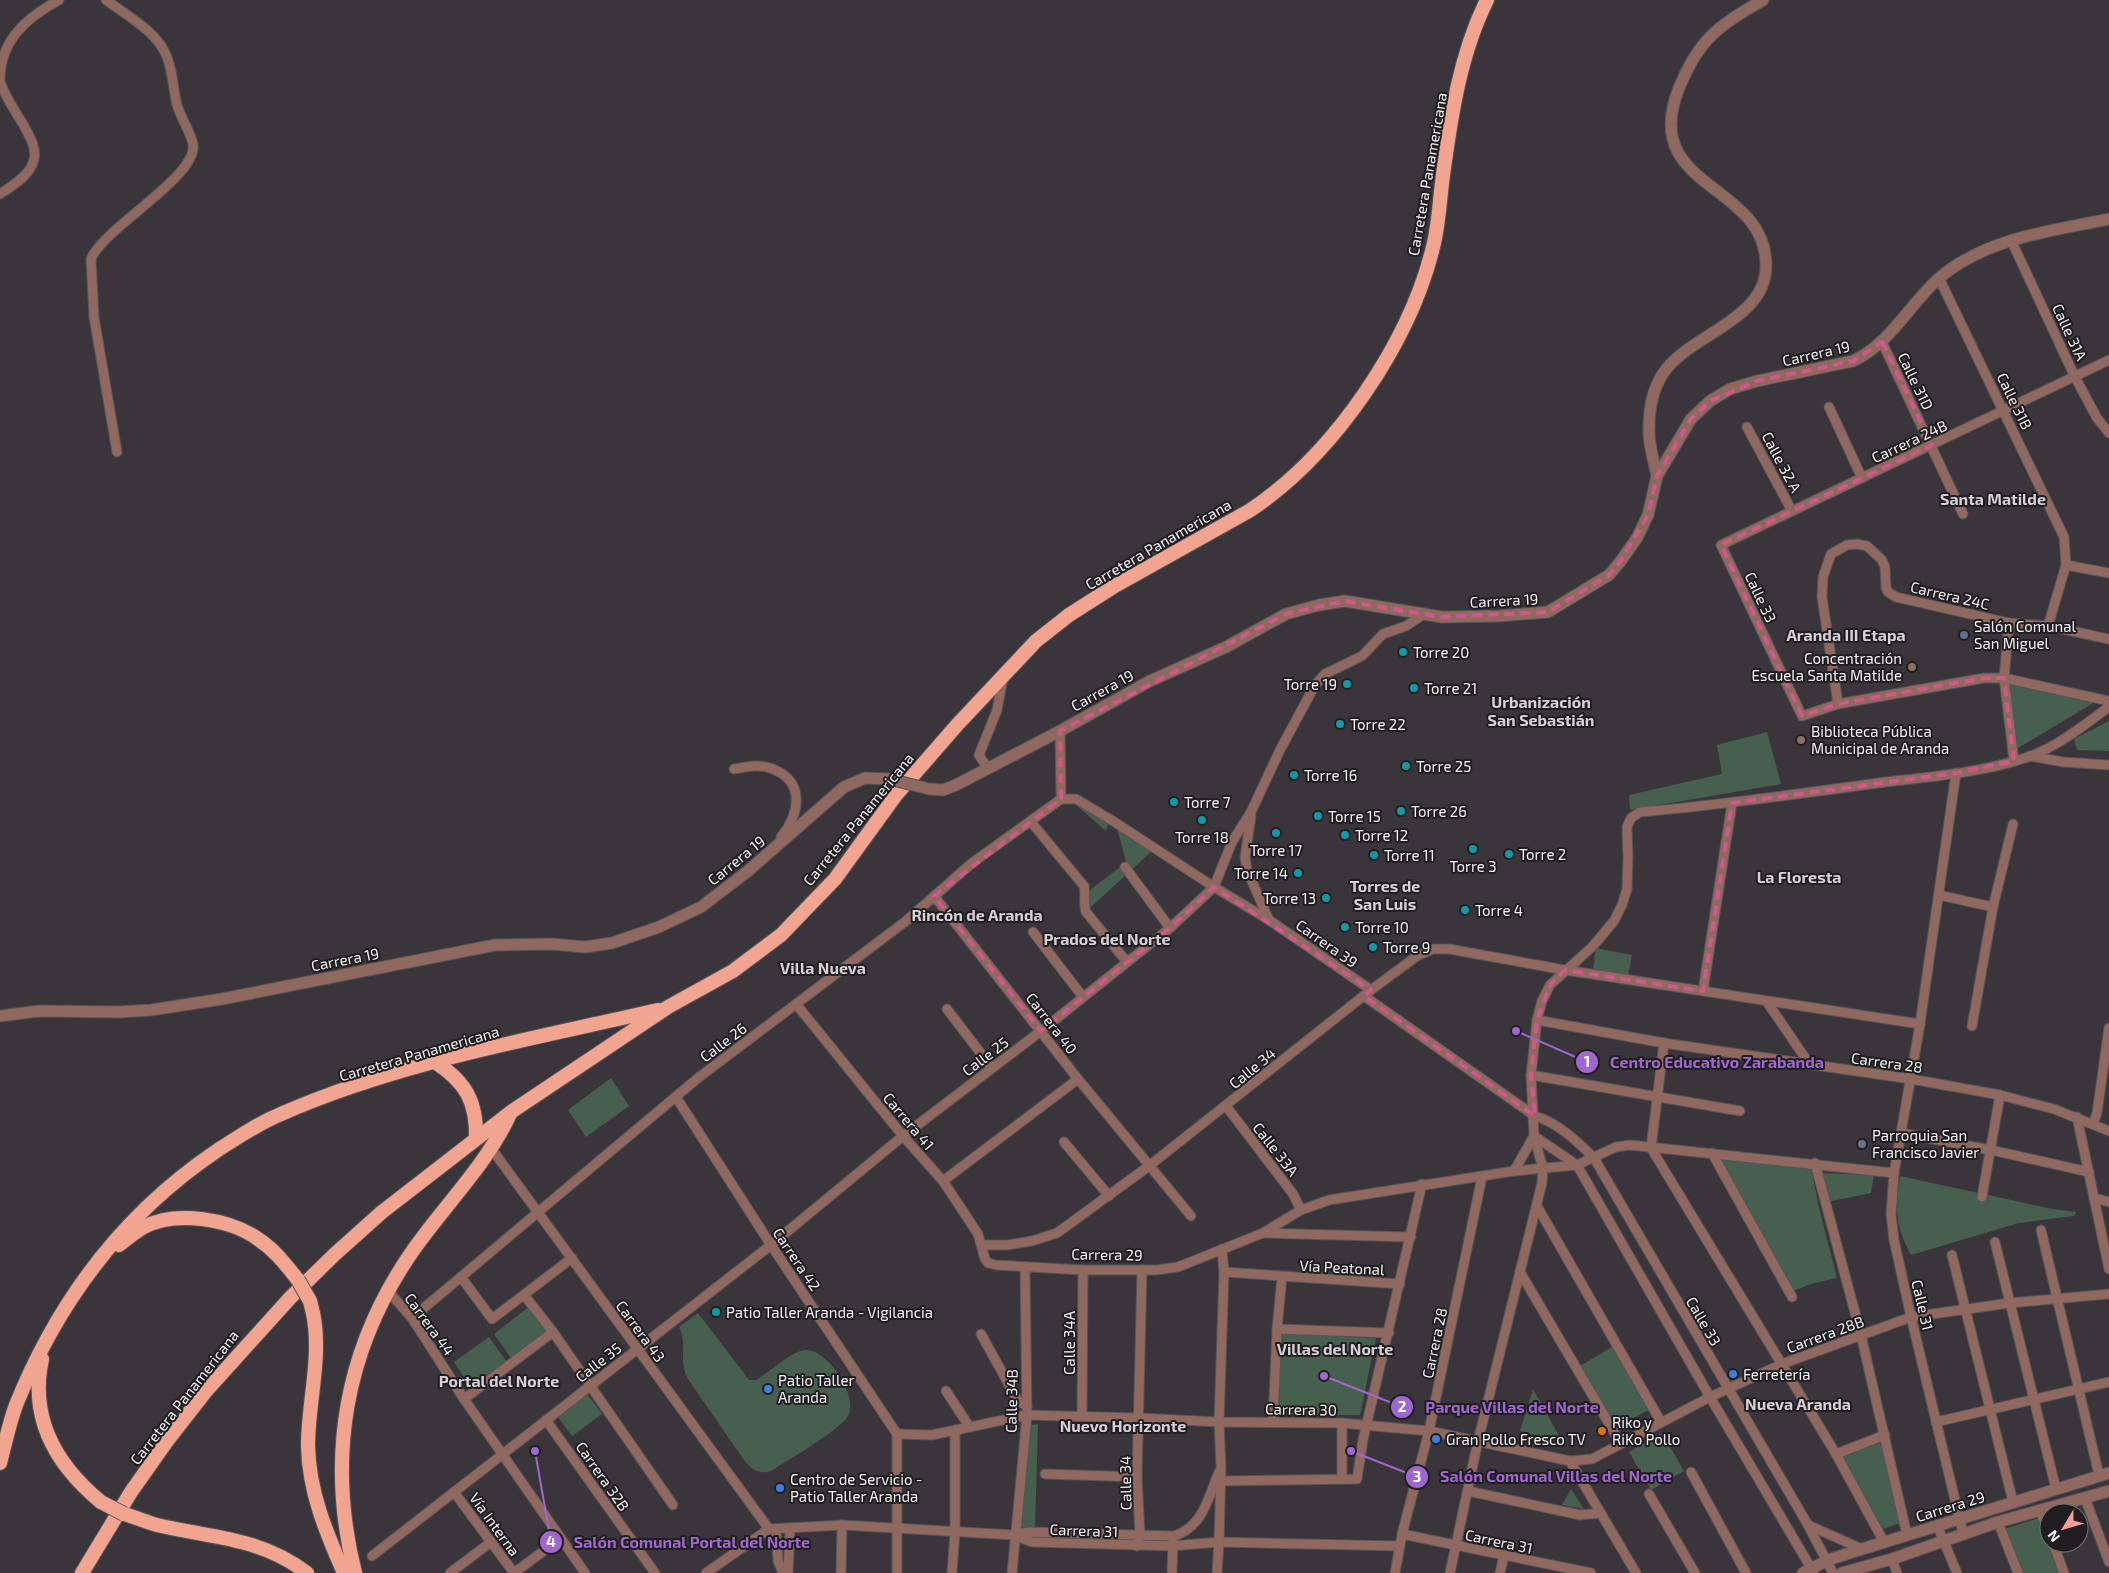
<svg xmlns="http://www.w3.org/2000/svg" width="2109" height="1573" font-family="'Exo 2',sans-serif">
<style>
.green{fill:#475f4f}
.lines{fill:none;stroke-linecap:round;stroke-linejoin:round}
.minor-casing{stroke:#585359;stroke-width:11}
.tertiary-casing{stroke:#585359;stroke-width:13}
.trunk-casing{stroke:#585359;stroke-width:16}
.minor{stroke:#8f685f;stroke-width:9}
.tertiary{stroke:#8f685f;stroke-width:11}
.trunk{stroke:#f1a490;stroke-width:14}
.tertiary-bridge-casing{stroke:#585359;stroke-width:13;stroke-linecap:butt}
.trunk-bridge-casing{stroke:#585359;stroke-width:16;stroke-linecap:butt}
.tertiary-bridge{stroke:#8f685f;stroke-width:11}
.trunk-bridge{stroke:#f1a490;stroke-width:14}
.marked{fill:none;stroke:#d15989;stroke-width:4;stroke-dasharray:10 6;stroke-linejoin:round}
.service-dot{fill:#5c6f8a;stroke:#201d20;stroke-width:2}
.culture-dot{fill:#0f9aa8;stroke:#201d20;stroke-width:2}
.education-dot{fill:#8d6e63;stroke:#201d20;stroke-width:2}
.worship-dot{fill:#6b7280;stroke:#201d20;stroke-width:2}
.shop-dot{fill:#3f7fe0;stroke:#201d20;stroke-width:2}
.food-dot{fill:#e8710a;stroke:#201d20;stroke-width:2}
.labels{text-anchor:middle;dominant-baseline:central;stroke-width:4;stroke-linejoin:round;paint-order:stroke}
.street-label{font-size:15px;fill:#f4f1f5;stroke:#201d20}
.poi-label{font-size:15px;fill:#f4f1f5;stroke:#201d20;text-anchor:start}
.neighbourhood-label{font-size:16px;font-weight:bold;fill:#d6d0d7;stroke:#201d20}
.leader{fill:none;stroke:#9f67cf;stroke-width:2}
.callout-dot{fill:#9f67cf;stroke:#201d20;stroke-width:2}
.mark-label{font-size:15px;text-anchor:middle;font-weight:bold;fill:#fff}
.callout-label{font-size:16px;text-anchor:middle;font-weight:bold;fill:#9f67cf;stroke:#201d20;stroke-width:4;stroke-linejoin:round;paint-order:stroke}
</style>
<rect width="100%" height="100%" fill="#3a353b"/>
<g class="green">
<polygon points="2001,675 2105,696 2013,751"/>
<polygon points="2109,721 2109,751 2077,750 2074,739"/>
<polygon points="1767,732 1781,784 1630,810 1629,795 1722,774 1717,745"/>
<polygon points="1076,805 1109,820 1106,831"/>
<polygon points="1116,825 1152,851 1090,908 1087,904 1091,889 1123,865 1126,861"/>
<polygon points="1596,948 1632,955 1628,977 1593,970"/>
<polygon points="611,1078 629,1106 586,1137 568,1110"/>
<polygon points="1727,1158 1811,1167 1819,1208 1837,1278 1811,1284 1793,1291 1720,1159"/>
<polygon points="1819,1173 1874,1175 1871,1193 1827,1202"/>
<path d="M1900,1176l153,33 23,3 -2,4 -55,7 -108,32c-16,-29 -16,-47 -11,-79z"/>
<polygon points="530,1306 550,1332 513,1361 494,1334"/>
<path d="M698,1313l51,67h7c14,-8 34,-28 49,-30 22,-2 54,46 43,66 -7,13 -61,45 -77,55 -11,4 -21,-2 -27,-11l-54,-78c-14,-22 -1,-34 -11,-55z"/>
<polygon points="1281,1333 1376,1338 1360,1415 1279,1415"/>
<polygon points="489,1337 506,1361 470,1387 454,1362"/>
<polygon points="1614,1346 1650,1409 1617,1427 1580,1366"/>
<polygon points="1533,1389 1563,1443 1520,1431"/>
<polygon points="587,1394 602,1414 572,1436 557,1416"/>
<polygon points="1038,1424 1035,1527 1019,1527 1030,1425"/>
<polygon points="1662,1433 1684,1471 1651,1490 1629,1452"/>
<polygon points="1882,1441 1901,1523 1882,1529 1841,1456"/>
<polygon points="1571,1489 1584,1509 1562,1505"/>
<polygon points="2039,1518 2060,1573 2023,1573 2004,1529"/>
</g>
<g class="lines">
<g class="minor-casing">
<g id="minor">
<path d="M106,0c20,15 52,32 61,57 6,15 6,32 10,48 4,13 13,26 16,39 5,33 -89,83 -102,115l3,58 23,135"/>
<path d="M0,194c12,-8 31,-19 34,-35 3,-12 -6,-25 -11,-35 -7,-11 -21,-32 -23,-44 0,-41 28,-63 59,-80"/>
<polyline points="2011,240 2075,377 2097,418 2109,433"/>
<polyline points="1939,278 2064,537 2066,565 2048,626"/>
<polyline points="1882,342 1963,514"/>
<polyline points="2109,360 1721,545 1802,716 1838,704 1984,678 2004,678 2109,701"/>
<polyline points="1829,407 1862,478"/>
<polyline points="1747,427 1792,511"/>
<polyline points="2066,565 2109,573"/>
<polyline points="2009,623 2004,678 2014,761"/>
<polyline points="1838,704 1822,597 1823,577 1831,554 1847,545 1857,544 1867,546 1882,560 1885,567 1886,588 1888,592 1896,597 2009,623 2048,626 2109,639"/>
<polyline points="1060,731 1061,799"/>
<polyline points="2030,756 2063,762 2109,765"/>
<path d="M734,769c12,-2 24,-5 36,-1 35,12 31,44 11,69"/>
<polyline points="988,769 979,755 997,710 1003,678"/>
<polyline points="1956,773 1920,1024 1894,1173 1891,1214 1894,1240 1911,1317 1963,1533"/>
<polyline points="1251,816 1245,857 1247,870 1269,920"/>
<path d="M1031,822l53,64c2,9 -1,18 2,26l41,50"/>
<polyline points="1125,867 1170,928"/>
<polyline points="1939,895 1993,907"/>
<polyline points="934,896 1078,1079 1191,1216"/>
<polyline points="1033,932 1083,997"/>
<polyline points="1703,991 1732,803"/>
<path d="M1364,996l171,120c23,7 42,25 59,42l214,367 25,48"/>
<polyline points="1767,1002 1810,1065"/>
<polyline points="796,1004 903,1136 943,1181 978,1234 985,1259 988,1263 996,1265 1083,1270 1156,1270 1178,1267 1263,1233 1301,1210 1329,1200 1514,1171 1577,1165 1616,1147 1630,1145 1894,1173"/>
<polyline points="947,1009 992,1068"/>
<polyline points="1537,1020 1664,1043 1911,1079 2000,1095 2054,1109 2109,1131"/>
<polyline points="1972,1026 1993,907 2013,824"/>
<polyline points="1664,1043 1651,1148 1836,1454 1884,1542"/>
<polyline points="1531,1075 1740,1111"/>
<polyline points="676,1097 771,1245 897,1434"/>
<polyline points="1226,1106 1293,1194 1301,1210"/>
<polyline points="2077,1117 2109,1269"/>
<polyline points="2093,1124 2097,1113 2109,1028"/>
<polyline points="1901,1133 1991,1150 2089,1172"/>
<polyline points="1534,1136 1577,1165 1710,1397 1814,1573"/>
<polyline points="1064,1142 1109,1196"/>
<polyline points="491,1148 769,1529"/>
<polyline points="1712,1153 1792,1297"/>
<polyline points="1815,1163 1861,1335 1907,1535"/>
<path d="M1514,1171l20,-35 -3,-61 6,-55 5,-19 8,-16 43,-39 21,-25 8,-16 5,-16 1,-32 -1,-30 4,-9 9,-6c80,-7 159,-18 238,-29 50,-6 103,-10 150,-26 29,-10 56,-32 81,-50"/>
<polyline points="943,1181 1078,1079"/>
<polyline points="1982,1197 2000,1095"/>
<polyline points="2094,1198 2109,1202"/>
<polyline points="1537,1206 1661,1422"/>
<polyline points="2041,1230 2099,1475"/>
<polyline points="1264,1233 1411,1237"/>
<polyline points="1995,1242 2056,1489"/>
<polyline points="982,1245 1007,1245 1032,1241 1057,1233 1149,1166 1371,990 1417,956 1433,949 1449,949 1565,970 1920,1024"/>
<polyline points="1952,1255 2013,1502"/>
<polyline points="1224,1272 1400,1284"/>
<polyline points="1520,1272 1621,1444"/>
<polyline points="461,1277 492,1319 572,1258"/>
<polyline points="387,1290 412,1318 464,1399 585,1573"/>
<polyline points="524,1295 553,1332 673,1505"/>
<polyline points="412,1318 698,1078 906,921 972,863 1061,799 1076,799 1113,821 1214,887 1269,920 1371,990"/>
<polyline points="1277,1329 1389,1333"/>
<polyline points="981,1334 1018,1401 1027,1406"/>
<polyline points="946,1391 969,1426"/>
<polyline points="464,1399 553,1332"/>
<polyline points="1082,1416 1083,1270"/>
<polyline points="546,1420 655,1573"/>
<polyline points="1273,1421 1277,1329 1282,1277"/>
<polyline points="1936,1422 2109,1382"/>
<polyline points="897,1434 932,1435 1027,1415 1138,1418 1219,1422 1342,1423 1429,1431 1570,1461 1592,1459 1710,1397 1782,1364 1911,1317 2010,1303 2109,1294"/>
<polyline points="1836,1454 1885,1435"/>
<polyline points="1570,1461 1636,1573"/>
<polyline points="1691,1472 1746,1573"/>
<polyline points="1045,1474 1137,1477"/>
<polyline points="1342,1479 1342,1423"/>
<polyline points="1220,1481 1357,1479 1363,1440 1422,1184"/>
<polyline points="1468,1491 1580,1515 1601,1513"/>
<polyline points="454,1492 514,1573"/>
<polyline points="1649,1494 1695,1573"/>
<polyline points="2085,1498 2109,1562"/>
<polyline points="2040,1511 2049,1533"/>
<polyline points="1998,1522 2018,1573"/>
<polyline points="1808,1525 1862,1549"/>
<polyline points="1937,1525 1957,1573"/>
<polyline points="769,1529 842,1525 1014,1535 1032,1542 1172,1546 1219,1542 1400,1546"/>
<polyline points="776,1529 778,1561 783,1573"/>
<path d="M1014,1534l16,-2 144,4c29,-9 34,-38 45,-64"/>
<polyline points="1402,1534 1591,1573"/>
<polyline points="2053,1543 2064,1573"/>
<polyline points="1137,1546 1140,1535 1137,1477 1142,1270"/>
<polyline points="372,1556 771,1245 903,1136 1041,1031 1170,928 1214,887 1232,842 1251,812 1280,750 1315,685 1325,674 1362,656 1383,634 1406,626 1424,614"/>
<polyline points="1892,1559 1897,1573"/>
<polyline points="450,1573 491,1542"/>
<polyline points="514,1573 561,1538"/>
<polyline points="706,1573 769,1529"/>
<polyline points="788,1573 790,1529"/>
<polyline points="841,1573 842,1525"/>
<polyline points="897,1573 897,1434"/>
<polyline points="952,1573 955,1532 955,1430"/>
<polyline points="1012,1573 1027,1415 1025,1267"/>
<polyline points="1172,1573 1173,1541"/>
<polyline points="1217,1573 1219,1542 1221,1467 1219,1422 1224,1272 1222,1249"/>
<polyline points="1395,1573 1402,1534 1429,1431 1482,1177"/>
<polyline points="1450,1573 1478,1441 1542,1183 1543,1169 1534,1136"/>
<polyline points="1500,1573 1504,1556"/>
</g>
</g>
<g class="tertiary-casing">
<g id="tertiary">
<path d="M1657,476c-3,-15 -9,-32 -8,-48 0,-21 5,-44 18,-60 29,-35 99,-50 99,-102 1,-84 -128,-76 -87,-178 20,-49 39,-62 84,-88"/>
<path d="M929,789l14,1 13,-5 104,-54 90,-50 76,-34 60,-33 33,-9 26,-4 97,16 57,-1 49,-4 61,-37 11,-13 17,-24 11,-23 9,-39 34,-57 19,-18 20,-12 27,-8 96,-20c37,-17 56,-56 85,-82 47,-41 113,-48 171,-60"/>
<polyline points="0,1016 39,1011 118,1012 151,1010 222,999 495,945 552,944 585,947 612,943 659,927 701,907 748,871 844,787 865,778 889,779"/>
<polyline points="1803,1573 1828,1560 1862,1549 2109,1473"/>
<polyline points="1842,1573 1892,1559 1998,1522 2109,1491"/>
</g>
</g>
<g class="trunk-casing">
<g id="trunk">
<path d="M435,1062c31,20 42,40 41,77"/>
<path d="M119,1245c8,-6 16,-13 25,-18 32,-17 86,-8 114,12 17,11 28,26 40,41"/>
<path d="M313,1313c9,44 -5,89 -5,133 1,46 18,86 36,127"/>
<path d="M42,1359c-13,59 14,106 59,143"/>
<path d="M0,1463c5,-19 9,-39 16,-58 42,-104 108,-192 202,-255 20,-13 41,-27 63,-36 118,-52 251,-75 377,-104"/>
<path d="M124,1514c11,3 22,8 33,11 55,13 103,12 150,48"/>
<path d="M82,1573l49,-81 36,-51 39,-50 84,-93 45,-44 47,-42 129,-100 157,-105 65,-36 48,-36 54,-56 61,-84 61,-70 79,-84 33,-26 44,-28 136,-76c85,-56 162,-169 185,-268 5,-22 6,-46 9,-68 8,-59 17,-121 44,-175"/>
<path d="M355,1573c-29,-116 -10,-226 59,-324 31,-44 72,-84 95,-133"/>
</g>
</g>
<use href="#minor" class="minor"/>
<use href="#tertiary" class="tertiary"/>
<use href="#trunk" class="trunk"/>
<g class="tertiary-bridge-casing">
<polyline id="tertiary-bridge" points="889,779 929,789"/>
</g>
<g class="trunk-bridge-casing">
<g id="trunk-bridge">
<polyline points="298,1280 310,1301 313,1313"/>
<polyline points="101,1502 124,1514"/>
</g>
</g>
<use href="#tertiary-bridge" class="tertiary-bridge"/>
<use href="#trunk-bridge" class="trunk-bridge"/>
</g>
<path class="marked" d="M1882,342l50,103 -211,100 81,171 36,-12 146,-26h20l10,83 -58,12 -224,30 -29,188 -138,-21 -15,15 -13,35 -6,55 4,41 -171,-120 7,-6 -157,-103 -44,41 -129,103 -107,-135 127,-97 -1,-68 226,-117 59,-13 97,16 106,-5 61,-37 11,-13 28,-47 9,-39 34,-57 19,-18 47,-20 96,-20z"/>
<circle class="service-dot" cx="1964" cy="635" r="5"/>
<g class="culture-dot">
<circle cx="1403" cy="652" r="5"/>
<circle cx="1347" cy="684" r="5"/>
<circle cx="1414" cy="688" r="5"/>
<circle cx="1340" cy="724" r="5"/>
<circle cx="1406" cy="766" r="5"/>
<circle cx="1294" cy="775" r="5"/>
<circle cx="1174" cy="802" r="5"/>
<circle cx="1401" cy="811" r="5"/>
<circle cx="1318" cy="816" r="5"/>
<circle cx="1202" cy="820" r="5"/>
<circle cx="1276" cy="833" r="5"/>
<circle cx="1345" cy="835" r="5"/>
<circle cx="1473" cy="849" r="5"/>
<circle cx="1509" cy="854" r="5"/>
<circle cx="1374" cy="855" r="5"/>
<circle cx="1298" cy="873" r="5"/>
<circle cx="1326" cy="898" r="5"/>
<circle cx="1465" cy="910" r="5"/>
<circle cx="1345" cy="927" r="5"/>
<circle cx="1373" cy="947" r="5"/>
<circle cx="716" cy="1312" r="5"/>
</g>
<g class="education-dot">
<circle cx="1912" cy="667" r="5"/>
<circle cx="1801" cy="740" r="5"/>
</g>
<circle class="worship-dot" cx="1862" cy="1144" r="5"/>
<g class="shop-dot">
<circle cx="1733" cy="1374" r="5"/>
<circle cx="768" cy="1389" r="5"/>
<circle cx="1436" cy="1439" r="5"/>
<circle cx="780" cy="1488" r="5"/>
</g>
<circle class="food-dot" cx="1602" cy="1431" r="5"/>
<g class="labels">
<g class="street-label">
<text transform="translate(1427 174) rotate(-80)">Carretera Panamericana</text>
<text transform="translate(2070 332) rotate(65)">Calle 31A</text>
<text transform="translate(1816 353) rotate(-13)">Carrera 19</text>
<text transform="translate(1916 381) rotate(64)">Calle 31D</text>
<text transform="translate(2015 401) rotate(64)">Calle 31B</text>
<text transform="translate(1909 441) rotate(-25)">Carrera 24B</text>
<text transform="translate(1782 462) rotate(62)">Calle 32 A</text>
<text transform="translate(1158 544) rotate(-30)">Carretera Panamericana</text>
<text transform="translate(1950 595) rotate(13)">Carrera 24C</text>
<text transform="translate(1761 597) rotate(65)">Calle 33</text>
<text transform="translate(1504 600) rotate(-3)">Carrera 19</text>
<text transform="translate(1102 690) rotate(-29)">Carrera 19</text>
<text transform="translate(858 819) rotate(-51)">Carretera Panamericana</text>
<text transform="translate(736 860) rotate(-39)">Carrera 19</text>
<text transform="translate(1327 943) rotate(35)">Carrera 39</text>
<text transform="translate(345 959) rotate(-11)">Carrera 19</text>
<text transform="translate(1052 1023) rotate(52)">Carrera 40</text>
<text transform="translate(723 1042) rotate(-37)">Calle 26</text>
<text transform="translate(419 1053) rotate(-16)">Carretera Panamericana</text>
<text transform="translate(985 1056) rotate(-37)">Calle 25</text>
<text transform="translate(1887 1062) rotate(8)">Carrera 28</text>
<text transform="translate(1252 1068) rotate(-39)">Calle 34</text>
<text transform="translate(909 1121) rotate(50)">Carrera 41</text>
<text transform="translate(1276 1149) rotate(52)">Calle 33A</text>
<text transform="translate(1107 1254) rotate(1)">Carrera 29</text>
<text transform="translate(797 1259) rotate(56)">Carrera 42</text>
<text transform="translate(1342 1267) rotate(3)">Vía Peatonal</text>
<text transform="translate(1923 1305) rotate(77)">Calle 31</text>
<text transform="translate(1704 1321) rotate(60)">Calle 33</text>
<text transform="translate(430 1324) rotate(54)">Carrera 44</text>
<text transform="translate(641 1331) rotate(54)">Carrera 43</text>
<text transform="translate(1825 1334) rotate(-20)">Carrera 28B</text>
<text transform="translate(1069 1343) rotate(-90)">Calle 34A</text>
<text transform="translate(1434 1343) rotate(-78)">Carrera 28</text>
<text transform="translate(598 1362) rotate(-38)">Calle 35</text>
<text transform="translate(184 1397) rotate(-52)">Carretera Panamericana</text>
<text transform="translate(1011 1401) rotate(-89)">Calle 34B</text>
<text transform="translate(1301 1409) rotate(1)">Carrera 30</text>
<text transform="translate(603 1476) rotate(55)">Carrera 32B</text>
<text transform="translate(1125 1483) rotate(-91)">Calle 34</text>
<text transform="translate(1950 1506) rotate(-17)">Carrera 29</text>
<text transform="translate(495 1524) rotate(54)">Vía Interna</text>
<text transform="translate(1084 1530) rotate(2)">Carrera 31</text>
<text transform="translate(1499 1541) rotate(12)">Carrera 31</text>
</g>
<g class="poi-label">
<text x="1974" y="626">Salón Comunal<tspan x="1974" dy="17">San Miguel</tspan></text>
<text x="1413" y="652">Torre 20</text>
<text x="1902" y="658" text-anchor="end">Concentración<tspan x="1902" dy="17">Escuela Santa Matilde</tspan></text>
<text x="1337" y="684" text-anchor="end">Torre 19</text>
<text x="1424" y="688">Torre 21</text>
<text x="1350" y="724">Torre 22</text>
<text x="1811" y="731">Biblioteca Pública<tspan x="1811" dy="17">Municipal de Aranda</tspan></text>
<text x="1416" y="766">Torre 25</text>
<text x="1304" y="775">Torre 16</text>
<text x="1184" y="802">Torre 7</text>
<text x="1411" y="811">Torre 26</text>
<text x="1328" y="816">Torre 15</text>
<text x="1355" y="835">Torre 12</text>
<text x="1202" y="837" text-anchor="middle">Torre 18</text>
<text x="1276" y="850" text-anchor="middle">Torre 17</text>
<text x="1519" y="854">Torre 2</text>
<text x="1384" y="855">Torre 11</text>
<text x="1473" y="866" text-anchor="middle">Torre 3</text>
<text x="1288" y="873" text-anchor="end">Torre 14</text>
<text x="1316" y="898" text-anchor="end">Torre 13</text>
<text x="1475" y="910">Torre 4</text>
<text x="1355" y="927">Torre 10</text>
<text x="1383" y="947">Torre 9</text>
<text x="1872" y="1135">Parroquia San<tspan x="1872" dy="17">Francisco Javier</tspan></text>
<text x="726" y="1312">Patio Taller Aranda - Vigilancia</text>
<text x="1743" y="1374">Ferretería</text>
<text x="778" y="1380">Patio Taller<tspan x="778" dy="17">Aranda</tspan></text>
<text x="1612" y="1422">Riko y<tspan x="1612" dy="17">RiKo Pollo</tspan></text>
<text x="1446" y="1439">Gran Pollo Fresco TV</text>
<text x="790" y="1479">Centro de Servicio -<tspan x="790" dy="17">Patio Taller Aranda</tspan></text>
</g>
<g class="neighbourhood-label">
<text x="1993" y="498">Santa Matilde</text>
<text x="1846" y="634">Aranda III Etapa</text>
<text x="1541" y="701">Urbanización<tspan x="1541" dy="18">San Sebastián</tspan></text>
<text x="1799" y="876">La Floresta</text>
<text x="1385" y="885">Torres de<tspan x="1385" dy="18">San Luis</tspan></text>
<text x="977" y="914">Rincón de Aranda</text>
<text x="1107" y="938">Prados del Norte</text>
<text x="823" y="967">Villa Nueva</text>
<text x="1335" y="1348">Villas del Norte</text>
<text x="499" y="1380">Portal del Norte</text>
<text x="1798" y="1403">Nueva Aranda</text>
<text x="1123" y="1425">Nuevo Horizonte</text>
</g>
</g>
<path class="leader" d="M1516 1031L1587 1062M1324 1376L1402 1407M1351 1451L1417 1477M535 1451L551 1542"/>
<g class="callout-dot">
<circle cx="1516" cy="1031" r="5"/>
<circle cx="1324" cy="1376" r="5"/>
<circle cx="1351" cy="1451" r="5"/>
<circle cx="535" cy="1451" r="5"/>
<circle cx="1587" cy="1062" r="12"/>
<circle cx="1402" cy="1407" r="12"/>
<circle cx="1417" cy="1477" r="12"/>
<circle cx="551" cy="1542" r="12"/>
</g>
<g class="mark-label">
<text x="1587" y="1067">1</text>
<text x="1402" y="1412">2</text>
<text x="1417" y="1482">3</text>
<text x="551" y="1547">4</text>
</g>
<g class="callout-label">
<text x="1717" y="1068">Centro Educativo Zarabanda</text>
<text x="1512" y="1413">Parque Villas del Norte</text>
<text x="1556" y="1482">Salón Comunal Villas del Norte</text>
<text x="692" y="1548">Salón Comunal Portal del Norte</text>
</g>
<g transform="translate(2064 1528) rotate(232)"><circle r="24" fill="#201d20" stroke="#757275"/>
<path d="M0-4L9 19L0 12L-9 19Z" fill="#f59b99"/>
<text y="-8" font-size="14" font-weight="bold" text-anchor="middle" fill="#f4f1f5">N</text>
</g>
</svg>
